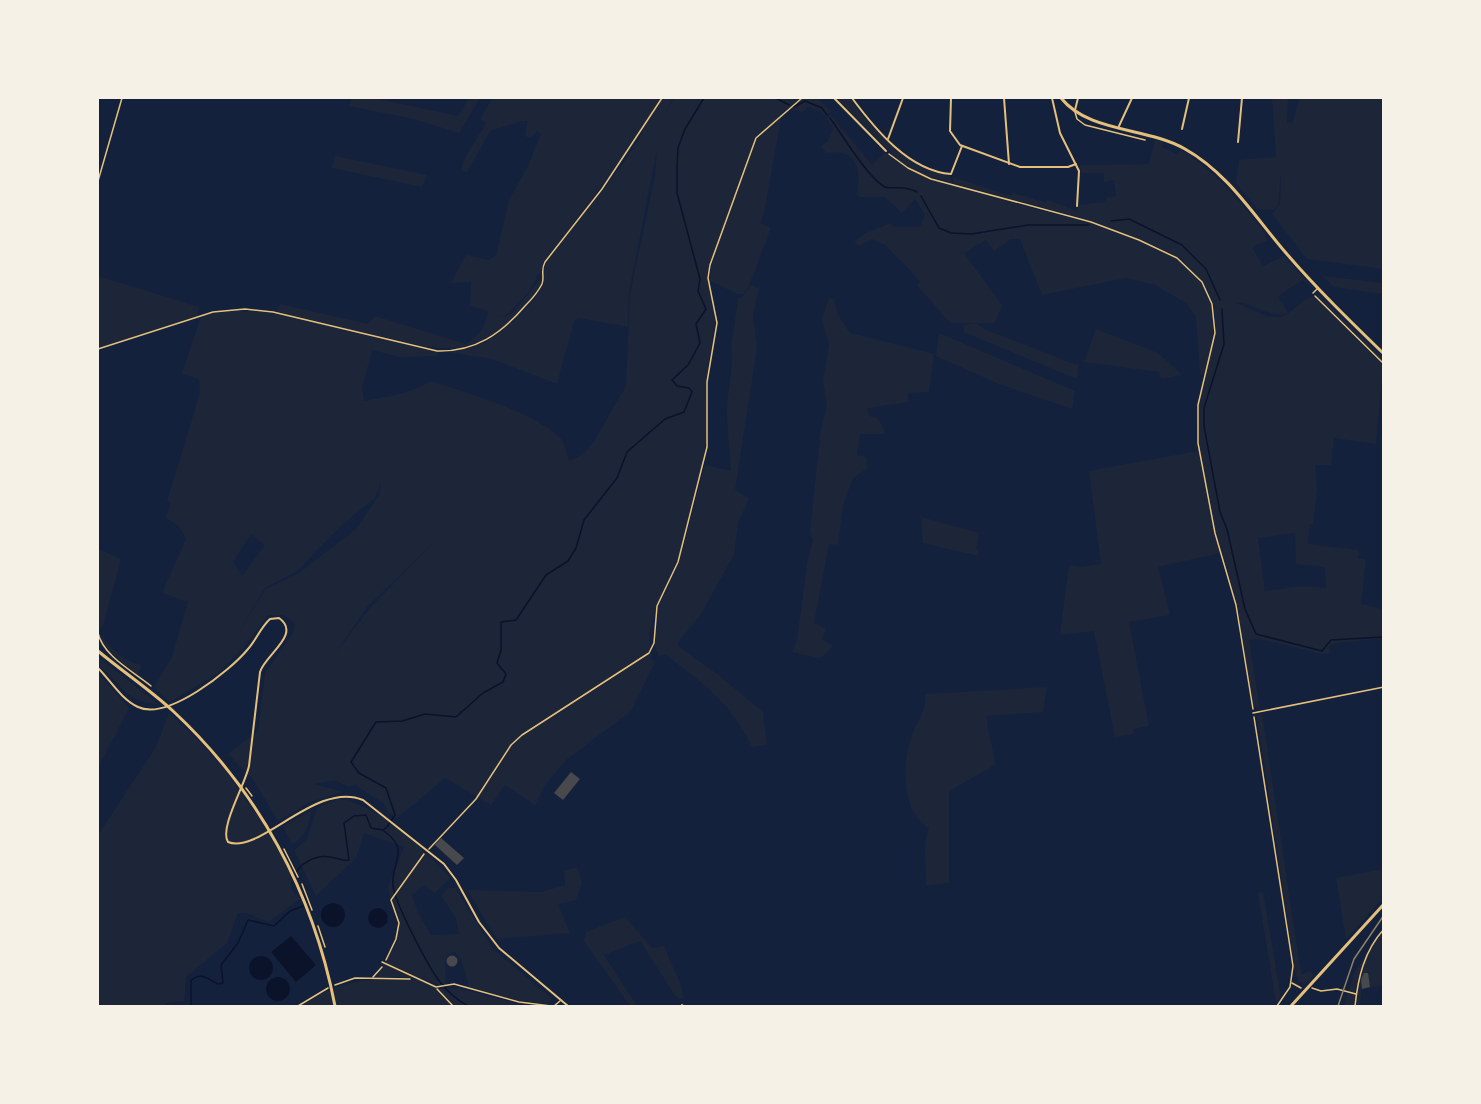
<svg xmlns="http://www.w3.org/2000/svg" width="1481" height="1104" font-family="'Exo 2',sans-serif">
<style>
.green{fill:#1d2539;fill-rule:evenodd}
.water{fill:#0b132b}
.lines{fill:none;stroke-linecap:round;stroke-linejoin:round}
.stream{stroke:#0b132b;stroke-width:1.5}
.building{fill:#48494c}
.path{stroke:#e5c07b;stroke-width:1.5}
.service{stroke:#e5c07b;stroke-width:1.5}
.minor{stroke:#e5c07b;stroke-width:2}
.secondary{stroke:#e5c07b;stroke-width:3}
.tram{stroke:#918062;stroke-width:1.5}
</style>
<rect width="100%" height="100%" fill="#14213d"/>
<g class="green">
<polygon points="351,98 374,98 458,116 469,98 480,98 459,133 414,119 349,106"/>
<path d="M492,98h181l-11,20 12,-20h126l-18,15 -18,100 -4,10 11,5 -23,60 -4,6h-6l-28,-13 1,-15 18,-56 -22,65 8,45 -9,63 1,48 -5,37 -24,90 -22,49 -7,28 2,24 4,3 -24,49 -65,49 -21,25 -10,20 -30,-20 -14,20 -46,-27 -48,40 -8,-5 -6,-10 -28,-18 -7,2 -13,-7 -21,4 30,8 -34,10 -32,19 -25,-42 -25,-25 30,-23 7,-58 28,-40 2,-10 -11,-8h-16l-23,31 -27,27 -48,29 -16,-15 18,-30 16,-55 -26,-9 24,-54 -7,-13 -13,-8 5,-16 -4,-1 33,-108 -1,-14 -17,-5 19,-57c62,-22 171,23 237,35l-1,4 -37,1 -28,-7 -10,38 2,13c24,-5 46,-7 67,-20 34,11 106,32 130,58 4,5 6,15 8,22l13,-6 11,-12 33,-57 4,-92 25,-118 2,-27 -28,143 -1,35 -49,-9 -5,3 -17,63 -65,-25 -44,-7c22,-3 42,-9 58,-25 12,-11 34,-30 38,-46 2,-9 -2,-13 4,-21 31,-45 73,-85 97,-133l-100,135 -17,31 -19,20 -8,4 10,-2 30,-37c2,11 -14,25 -21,33 -51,55 -96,37 -159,21 -28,-7 -58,-11 -85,-21l5,-7 87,20 7,-8 91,28c14,-9 18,-17 23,-33l-19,-5 1,-24 -20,1 15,-28 23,5 7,-5 13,-55 19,-34 13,-32 -4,-3 -7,7 -5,-2 2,-15h-5l-32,10 -23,41 -5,-1c-1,-14 18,-34 24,-49l-6,-3zM381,483l-2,12 -23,34 -57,44 -34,17 -29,47 29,-49 32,-17 47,-48 30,-24zM251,534l14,11 -23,31 -9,-14zM432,544l-62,64 -36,47 34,-49z"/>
<polygon points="803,98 817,98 831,111 826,117 822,112 808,107 802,112 791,109"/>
<path d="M836,98h13c27,36 58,66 102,79l1,6 -31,-9 -18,-10z"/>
<polygon points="1272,98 1288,98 1287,123 1293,122 1299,98 1383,98 1383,269 1307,259 1272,214 1280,204 1281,171 1278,205 1273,210 1258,209 1236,183 1239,160 1276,157"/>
<path d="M830,114l42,51 14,-13 22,17 24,11c38,10 74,21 111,31 49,13 136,30 162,78 15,28 7,56 0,85h-5l-4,-58 -10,-13 -31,-18 -29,-7 -84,17 -22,-56h-9l-17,12 -8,-11 -22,13 38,52 -7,18h-45l-33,-38 3,-4 -35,-36 -13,-6 -13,7 -5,-4 12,-9 25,-10 3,4h26l5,-12 -10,-16 -13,14 -17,-16h-25l-3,-3c5,-25 0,-46 -31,-41l-5,-7 7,-5 5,-12 -6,-10z"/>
<path d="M1155,138l8,5 -1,4 16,8 2,-4 -3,-4c38,23 62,53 89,87l-2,1 4,5 -16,7 11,19 21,-10 29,32 -11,-8 -22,15 -1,4 9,14c-19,7 -37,-13 -53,-10 12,3 28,14 41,14 16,1 22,-19 38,-20l69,68 -7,79 -42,-6 -3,27h-16l2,24 -4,35h-3l-2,20 51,6 -1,9h8l-5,45 22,5v29l-51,6 -3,2 1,7 -8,1 -62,-15 -11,1 11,70 -7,-5 -16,-102 -21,-72 -18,-94 1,-33 17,-72 -2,-27 -8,-19 -25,-27 -33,-17 -57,-21 -138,-38v-6l58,19 2,-3 31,9 4,-2 29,11 1,-6 27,-3 1,-4 10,-2 -2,-16 -10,2v-9h-23l-1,-8 69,-1zM1295,533l1,31 29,3 1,21 -23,-2 -38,5 -7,-53z"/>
<polygon points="335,156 427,175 422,187 332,168"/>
<polygon points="98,276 199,307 197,316 98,348"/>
<polygon points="1323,276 1383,283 1383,294 1334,287"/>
<path d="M751,285l8,4 -6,26 4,33 -22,142 14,8 -11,25 -4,31 -34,62 -22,26v4l42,30 43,36 4,33 -15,2c-23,-47 -48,-62 -87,-93l-6,2 -4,-9 4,-42 19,-40 27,-100 26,6c-1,-20 -4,-41 -4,-61 0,-17 8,-47 4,-61l7,-50 6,-4z"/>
<polygon points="1317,293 1383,358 1383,362 1317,296"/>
<polygon points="829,298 834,299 837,313 850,333 934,354 929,392 908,393 908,402 868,408 869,416 879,419 885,434 860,434 857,455 866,457 868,468 853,478 843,505 838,545 829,544 814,623 826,629 822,639 833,646 822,657 819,658 792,652 797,640 808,558 813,541 810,531 821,430 827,406 823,381 829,345 822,319"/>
<polygon points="976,323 984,329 1077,365 1079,362 1077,379 964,332 963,325"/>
<polygon points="1096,329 1158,353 1182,375 1161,379 1159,372 1084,362"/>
<polygon points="939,333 1075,391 1072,409 999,384 936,356"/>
<polygon points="1198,451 1220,553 1158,567 1170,615 1129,622 1149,726 1133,729 1134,734 1115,737 1094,631 1060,635 1069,565 1081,567 1101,564 1089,471"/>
<polygon points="921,517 979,533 976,549 979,551 978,556 923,543"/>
<polygon points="98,549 121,559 103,625 98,631"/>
<path d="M102,635c7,14 24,27 39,30l-3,10c-14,-11 -29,-22 -38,-37z"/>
<path d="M98,657l60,47c-36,-3 -35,-20 -60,-39z"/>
<polygon points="98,673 129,708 98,768"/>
<path d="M1047,687l-4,25 -56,4c0,18 7,31 8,49l-46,26v92l-23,3 -1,-42 4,-16c-27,-15 -27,-60 -19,-86 4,-18 17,-28 15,-48z"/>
<polygon points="169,713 198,740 226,771 276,842 291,871 291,889 300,899 268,922 247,913 238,913 227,943 186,977 184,1001 167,1003 163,1006 98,1006 98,835 156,747"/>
<polygon points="1262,714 1300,967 1302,975 1309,971 1315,975 1305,984 1299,982 1295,972 1257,716"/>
<path d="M340,799c37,6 86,51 110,79l-15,15 -10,-8 -13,10 6,18 13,22 28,-1 -3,-16 -15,-22 7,-8h7l38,61 59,50 -3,5 -29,-3 -51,-14 -8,-28 -6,-7 -7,2 -3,6 1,23 -9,1 -18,-7h-42l21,-37 2,-21 -10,-21 -2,-11 16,-40 -40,-14 -8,25 -40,38 -22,-46 12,-10 12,-33z"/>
<path d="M311,811c-2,14 -6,25 -19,34l-9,-19z"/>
<polygon points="577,867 582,883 576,900 558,904 570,933 497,939 467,890 541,892 565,885 564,871"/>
<polygon points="1383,869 1383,898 1346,939 1336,878"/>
<polygon points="1263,892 1281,998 1276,1002 1258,893"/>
<polygon points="625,917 652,948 664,946 682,988 683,998 679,999 674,994 640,941 604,955 637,1006 630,1006 584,941 586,932"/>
<polygon points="1382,930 1383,985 1362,989 1360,1006 1344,1006 1354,973"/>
<path d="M372,980h46l24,9 15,-1 66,17 37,1h-259c23,-16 43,-24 71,-26z"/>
</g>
<g class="water">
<circle cx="333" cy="915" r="12"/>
<circle cx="378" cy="918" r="10"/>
<polygon points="291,936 316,965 296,982 271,952"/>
<circle cx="261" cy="968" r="12"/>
<circle cx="278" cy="989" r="12"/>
</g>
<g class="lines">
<g class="stream">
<polyline points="776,98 789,105"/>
<polyline points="794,107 805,101 822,108 827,115"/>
<path d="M830,118c13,18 39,61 55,69 6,3 18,-3 32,5"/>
<polyline points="921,196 939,228 951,233 971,234 1028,225 1089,225"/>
<polyline points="1111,221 1129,219 1182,245 1206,269 1220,300"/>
<polyline points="1222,309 1224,344 1204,408 1204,426 1220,512 1227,529 1245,609 1256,634 1322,651 1331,640 1384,637"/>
<path d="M384,831c27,19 7,31 9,54 1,17 36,83 47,97 7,9 17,18 28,24"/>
<path d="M294,878c3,-14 22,-24 36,-21 7,1 11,4 19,3l-5,-37 10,-7 12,-1 5,13 12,2 4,-3 8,-12 -9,-27 -27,-15 -8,-11 25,-40 26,-1 23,-7 31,3 27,-24 20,-11 3,-8 -9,-11 4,-13v-28l15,-2 30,-45 22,-14 8,-13 8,-28 33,-42 10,-26 38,-33 19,-7 8,-20 -3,-4 -12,-2 -5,-6 16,-15 12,-22 -4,-19 10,-15 -8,-18 2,-12 -23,-86v-27l1,-18 7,-19 19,-31"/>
<polyline points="302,893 306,902"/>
<path d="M191,1006v-25c8,-10 17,-2 27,3l5,-1 -2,-18 17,-22 10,-23 26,6 16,-15 13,-5"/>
</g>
</g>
<g class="building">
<polygon points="571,772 580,779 563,800 554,793"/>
<polygon points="441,838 464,858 457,865 435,845"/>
<circle cx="452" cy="961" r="5.5"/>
<polygon points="1364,973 1368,973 1370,987 1362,989 1361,980"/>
</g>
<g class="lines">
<g class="path">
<polyline points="889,154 908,168 931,179 1091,222 1139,240 1177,258 1202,282 1212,304 1215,333 1198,405 1198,443 1215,533 1236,605 1253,709"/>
<polyline points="98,181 122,98"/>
<polyline points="1315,296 1384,364"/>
<path d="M98,349l115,-37 32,-3 28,3 164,39c38,1 64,-17 88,-45 6,-6 13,-14 17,-22 3,-8 -2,-13 3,-22l57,-73 60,-91"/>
<path d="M98,633c5,23 36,39 53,53"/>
<polyline points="1254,717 1293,966 1290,987 1277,1006"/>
<polyline points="246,788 252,796"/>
<polyline points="284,849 298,877"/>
<polyline points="429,849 476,799 511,745 522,735 635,662 649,653 654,643 657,606 678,562 707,447 707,382 717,323 708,278 710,265 756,138 802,98"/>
<polyline points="302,884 312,910"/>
<polyline points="318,926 325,947"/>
<polyline points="386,960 396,939 399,923 391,900 424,854"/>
<polyline points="373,977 382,967"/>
<polyline points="1292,983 1301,988"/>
<polyline points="335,985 355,978 410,979"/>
<polyline points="1312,988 1321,991 1337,989 1356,994"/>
<polyline points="437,989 453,1006"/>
<polyline points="298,1006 328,988"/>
<path d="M1355,1006c3,-28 9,-55 29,-77"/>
</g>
<g class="service">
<polyline points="1075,112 1077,119 1085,125 1145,140"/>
<polyline points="1313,293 1317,289"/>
<polyline points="1253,713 1384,687"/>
<polyline points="382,962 436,987 454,984 519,1002 551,1006"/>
<polyline points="554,1006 560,1001"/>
</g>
<g class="minor">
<polyline points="834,98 886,151"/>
<path d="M852,98c23,31 57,73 99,76l11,-28"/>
<polyline points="951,98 950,131 960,145 1020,167 1068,167 1076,164"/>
<polyline points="1004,98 1009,164"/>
<polyline points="1052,98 1060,133 1079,171 1077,206"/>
<polyline points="1075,110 1078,98"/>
<polyline points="1119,126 1132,98"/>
<polyline points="1182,129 1189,98"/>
<polyline points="888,139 903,98"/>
<polyline points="1238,142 1242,98"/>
<path d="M98,668c13,13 23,31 40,39 29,14 92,-36 110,-58 8,-9 13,-22 22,-30l9,-1c23,16 -14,37 -19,54l-11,94c-4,19 -30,62 -21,76 32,13 88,-62 135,-42l81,64 12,16 23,42 20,26 69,58"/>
<polyline points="682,1005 683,1006"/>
</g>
<g class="secondary">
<path d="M1061,98c28,35 86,29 124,51 43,24 69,67 101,104 30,35 64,68 98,101"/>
<path d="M98,651c24,20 51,38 75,60 85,79 140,181 162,295"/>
<polyline points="1291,1006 1384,904"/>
</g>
<polyline class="tram" points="1338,1006 1354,959 1384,915"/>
</g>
<rect width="1481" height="1104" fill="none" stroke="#f6f1e7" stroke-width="198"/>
</svg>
